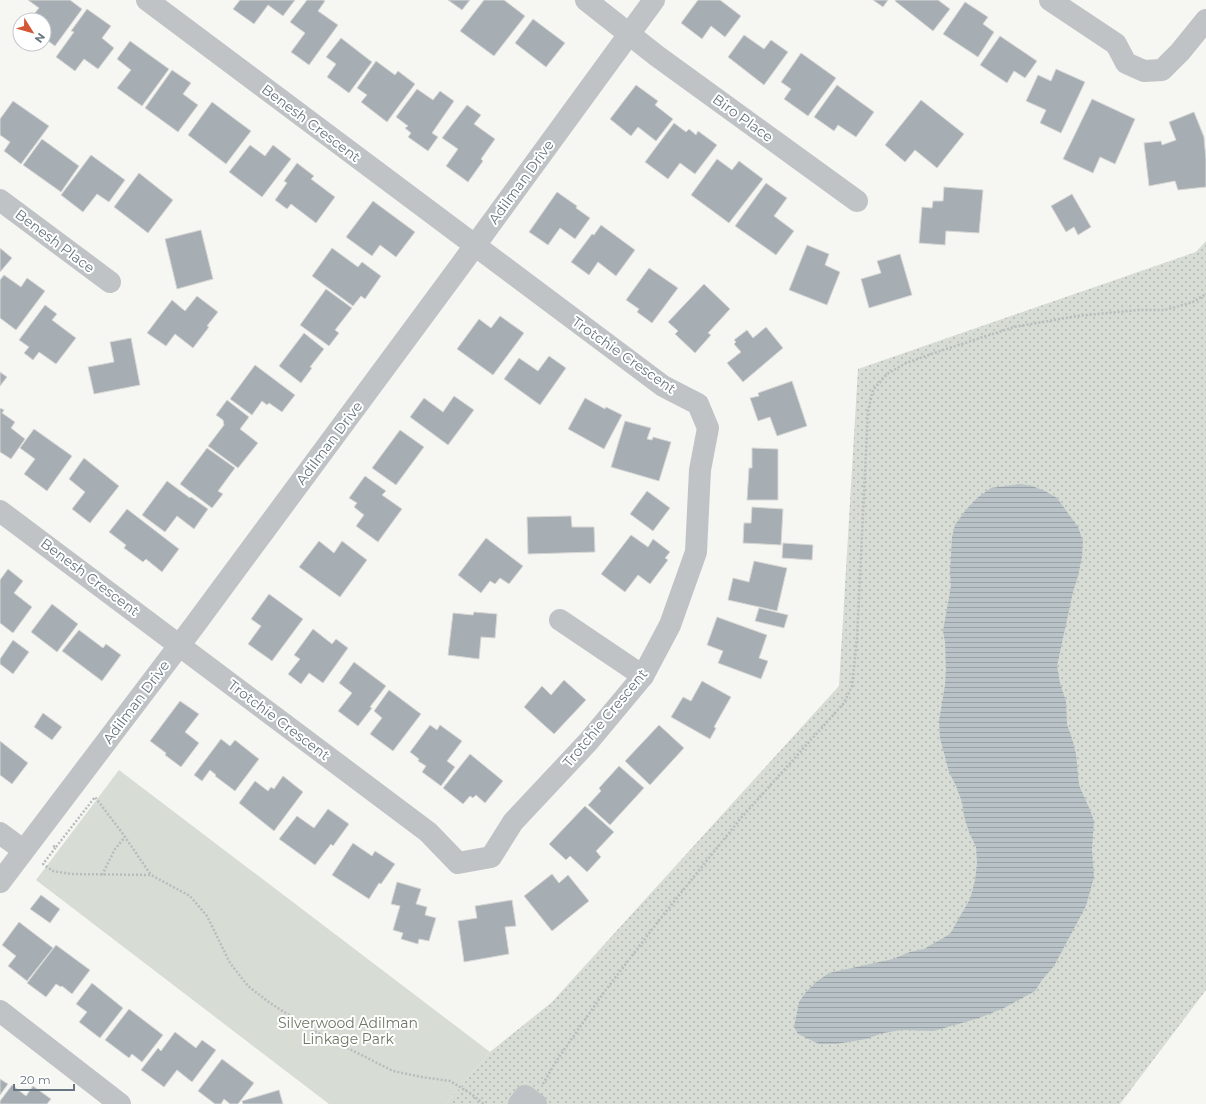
<svg xmlns="http://www.w3.org/2000/svg" width="1206" height="1104" font-family="Montserrat,sans-serif">
<style>
.grass{fill:url(#grass-dots)}
.park{fill:#d7dcd4}
.water{fill:url(#water-rules)}
.building{fill:#a7aeb3;stroke:#d7d7d5}
.lines{fill:none;stroke-linecap:round;stroke-linejoin:round}
.path{stroke:#b9bcbe;stroke-width:2.5;stroke-dasharray:2 2;stroke-linecap:butt}
.minor{stroke:#bfc3c6;stroke-width:22}
.labels{text-anchor:middle;dominant-baseline:central;stroke-width:4;stroke-linejoin:round;paint-order:stroke}
.street-label{font-size:14px;fill:#677681;stroke:#fff}
.park-label{font-size:14px;fill:#6a7965;stroke:#fff}
</style>
<defs>
<pattern id="grass-dots" width="8" height="8" patternUnits="userSpaceOnUse"><rect width="8" height="8" fill="#d7dcd4"/><path d="M2 2h.1M6 6h.1" fill="none" stroke="#b2b7b1" stroke-width="1.8" stroke-linecap="round"/></pattern>
<pattern id="water-rules" width="6" height="5" patternUnits="userSpaceOnUse"><rect width="6" height="5" fill="#b8c2c7"/><path d="M0 2.5h6" fill="none" stroke="#99a2a7"/></pattern>
</defs>
<rect width="100%" height="100%" fill="#f6f6f3"/>
<polygon class="grass" points="1206,241 1206,990 1120,1104 446,1104 490,1052 552,1002 839,686 858,369 1196,252"/>
<polygon class="park" points="119,770 490,1052 446,1104 329,1104 36,880"/>
<polygon class="water" points="1020,484 1032,486 1045,491 1057,498 1078,527 1083,541 1082,557 1078,576 1073,592 1057,666 1060,683 1066,701 1067,724 1073,742 1076,754 1079,785 1090,810 1094,821 1092,850 1094,877 1086,906 1054,966 1042,980 1035,991 1004,1008 979,1018 934,1031 902,1030 883,1033 866,1039 836,1044 819,1044 798,1034 794,1027 799,1002 806,992 816,982 829,973 893,959 910,952 924,949 950,934 970,899 975,881 977,863 976,847 969,832 964,816 962,802 956,786 949,772 940,738 939,721 945,685 946,669 945,642 943,631 951,586 950,572 952,537 955,525 965,511 977,498 991,488"/>
<g class="building">
<polygon points="28,0 70,0 82,9 55,46 44,38 44,20 29,20 39,8"/>
<polygon points="240,0 295,0 283,16 268,5 254,24 233,9"/>
<polygon points="307,0 323,0 325,1 318,11 338,25 309,65 291,52 305,33 290,22"/>
<polygon points="448,0 470,0 462,10"/>
<polygon points="484,0 504,0 525,16 494,56 460,31"/>
<polygon points="698,0 720,0 741,16 725,37 711,26 702,39 681,23"/>
<polygon points="873,0 888,0 883,7"/>
<polygon points="896,0 938,0 950,9 933,31 895,1"/>
<polygon points="965,2 988,17 983,24 994,32 978,57 943,34"/>
<polygon points="87,9 111,26 102,38 114,48 98,69 84,59 75,71 56,57 74,32 71,31"/>
<polygon points="533,19 565,43 546,67 515,43"/>
<polygon points="744,35 764,49 771,40 788,52 764,85 728,57"/>
<polygon points="1000,36 1037,61 1025,78 1014,71 1007,83 980,65"/>
<polygon points="341,38 372,62 349,93 327,77 336,64 326,57"/>
<polygon points="130,41 169,69 142,106 117,88 131,70 117,59"/>
<polygon points="801,53 836,78 808,116 784,99 791,89 781,82"/>
<polygon points="376,61 395,75 398,71 415,84 387,122 361,102 367,95 357,88"/>
<polygon points="1056,69 1085,82 1061,133 1040,123 1046,110 1026,101 1038,75 1051,81"/>
<polygon points="172,70 191,83 183,94 198,105 178,132 145,108"/>
<polygon points="636,85 658,101 655,105 673,119 656,141 638,127 631,136 610,119"/>
<polygon points="837,85 874,112 856,137 838,125 834,131 814,117"/>
<polygon points="417,89 433,100 440,91 454,101 432,133 438,137 428,151 408,137 411,133 405,128 408,126 396,117"/>
<polygon points="1092,99 1135,119 1115,164 1100,157 1093,173 1063,159"/>
<polygon points="921,100 964,134 937,168 915,150 905,162 885,145"/>
<polygon points="13,101 49,126 21,164 4,151 10,142 0,135 0,119"/>
<polygon points="212,102 251,131 226,164 188,135"/>
<polygon points="467,105 481,115 474,124 495,139 481,159 483,161 468,182 446,166 458,149 442,138"/>
<polygon points="1194,112 1204,137 1206,160 1206,187 1178,190 1175,181 1149,186 1144,143 1161,141 1162,145 1176,140 1169,122"/>
<polygon points="674,123 686,132 689,129 696,135 698,131 717,145 695,174 680,163 668,179 645,162"/>
<polygon points="42,139 79,166 61,192 23,165"/>
<polygon points="250,145 265,156 273,145 291,159 262,197 229,172"/>
<polygon points="91,155 125,180 109,202 97,194 83,212 61,195"/>
<polygon points="717,159 732,170 739,161 763,179 729,223 691,195"/>
<polygon points="297,163 314,176 311,179 335,197 316,223 291,204 287,209 275,200 287,183 284,181"/>
<polygon points="139,173 173,200 148,233 114,207"/>
<polygon points="766,183 787,198 774,216 794,231 776,255 735,226"/>
<polygon points="944,187 983,190 979,233 946,231 945,245 919,243 922,207 932,208 933,201 943,201"/>
<polygon points="557,192 577,206 576,208 590,218 575,239 560,228 548,245 529,232"/>
<polygon points="1072,194 1091,227 1078,235 1074,227 1066,232 1051,206"/>
<polygon points="373,201 415,232 396,257 380,245 372,256 346,237"/>
<polygon points="601,225 635,250 616,276 598,262 589,275 571,262 592,234 594,235"/>
<polygon points="201,230 213,279 177,289 165,239"/>
<polygon points="807,245 829,254 825,265 840,272 827,305 789,290"/>
<polygon points="0,248 12,258 0,272"/>
<polygon points="332,248 358,267 362,262 381,276 365,299 361,296 353,306 312,276"/>
<polygon points="900,254 912,295 869,308 861,279 881,273 877,261"/>
<polygon points="649,268 678,288 652,323 637,312 639,309 626,300"/>
<polygon points="4,275 21,287 27,278 45,291 16,330 0,318 0,280"/>
<polygon points="704,284 730,309 708,333 711,335 695,353 675,334 678,331 668,322"/>
<polygon points="326,289 352,308 335,330 339,333 329,346 300,325"/>
<polygon points="197,296 218,312 207,326 209,327 193,348 175,334 166,346 147,333 172,300 185,311"/>
<polygon points="45,305 57,314 52,320 76,338 56,364 39,352 33,360 24,353 29,347 19,340"/>
<polygon points="500,316 524,333 493,375 457,349 479,319 491,328"/>
<polygon points="766,327 783,348 743,382 727,363 741,352 734,344 736,342 734,340 747,330 753,338"/>
<polygon points="304,333 324,349 310,367 312,368 301,383 279,366"/>
<polygon points="131,338 140,385 94,394 88,367 114,362 110,342"/>
<polygon points="549,356 566,368 540,405 504,379 519,358 538,371"/>
<polygon points="255,365 295,395 282,412 269,403 267,405 262,401 252,415 230,399"/>
<polygon points="0,372 7,377 0,386"/>
<polygon points="792,381 807,426 777,436 770,417 758,421 750,398 759,396 758,393"/>
<polygon points="454,396 474,410 448,445 410,417 424,398 443,412"/>
<polygon points="585,398 605,409 606,407 622,415 604,449 568,429"/>
<polygon points="227,400 249,417 240,429 258,443 238,468 208,446 224,425 223,420 216,415"/>
<polygon points="0,408 4,410 2,413 15,422 11,428 25,439 11,459 0,452"/>
<polygon points="625,421 651,428 647,439 652,440 653,437 671,442 659,481 611,467"/>
<polygon points="34,429 72,456 47,491 24,474 35,459 20,448"/>
<polygon points="400,430 424,447 396,485 372,468"/>
<polygon points="207,448 235,468 218,491 223,494 212,508 180,484"/>
<polygon points="752,448 778,449 778,500 747,500 749,468 752,468"/>
<polygon points="84,458 119,486 90,523 72,509 85,492 69,479"/>
<polygon points="365,476 386,491 382,495 402,509 378,542 356,526 364,515 354,507 357,503 349,498"/>
<polygon points="167,481 190,498 191,497 208,509 194,529 177,516 165,532 142,515"/>
<polygon points="647,491 670,508 653,531 630,514"/>
<polygon points="752,507 783,509 781,545 743,543 744,523 751,523"/>
<polygon points="127,509 179,549 162,572 146,559 143,562 124,548 126,545 109,532"/>
<polygon points="571,516 572,527 594,527 595,552 528,554 527,517"/>
<polygon points="631,535 648,547 653,539 670,552 665,558 668,560 650,584 638,575 625,592 601,574"/>
<polygon points="486,538 523,566 509,584 500,578 495,584 490,581 481,593 458,575"/>
<polygon points="319,541 334,553 342,541 367,560 340,597 299,567"/>
<polygon points="783,543 813,545 812,560 782,558"/>
<polygon points="754,561 787,568 777,611 728,600 733,578 749,582"/>
<polygon points="8,569 23,581 14,593 32,607 13,633 0,623 0,580"/>
<polygon points="269,594 303,619 272,661 248,644 261,626 251,619"/>
<polygon points="52,604 78,624 57,652 31,632"/>
<polygon points="759,608 788,615 784,628 755,621"/>
<polygon points="474,612 497,614 495,638 481,637 479,659 448,655 453,613 473,615"/>
<polygon points="717,617 767,635 759,658 768,661 761,679 718,663 723,651 707,645"/>
<polygon points="313,629 332,644 336,639 348,648 323,683 309,673 301,684 288,674 300,659 294,655"/>
<polygon points="79,630 103,648 106,644 121,655 102,681 62,651"/>
<polygon points="13,640 29,652 13,674 0,664 0,659"/>
<polygon points="354,662 386,686 370,707 372,708 358,726 338,711 352,693 339,683"/>
<polygon points="564,680 586,700 554,734 524,707 542,686 551,695"/>
<polygon points="702,681 731,697 714,727 716,728 710,739 671,717 683,697 691,701"/>
<polygon points="389,690 421,714 393,751 370,734 382,718 374,711"/>
<polygon points="180,701 199,714 185,732 199,743 181,767 165,755 166,753 150,741"/>
<polygon points="43,713 62,727 52,740 34,727"/>
<polygon points="430,725 437,730 440,725 462,741 447,761 455,767 441,786 422,772 426,766 418,761 419,759 410,752"/>
<polygon points="659,725 684,748 650,785 625,761"/>
<polygon points="221,739 230,746 235,740 259,759 235,791 215,776 216,775 210,770 202,781 194,775"/>
<polygon points="0,741 28,763 12,784 0,775"/>
<polygon points="470,754 503,781 485,803 476,795 473,798 470,796 463,804 443,788"/>
<polygon points="619,766 644,788 610,825 588,805 601,791 599,788"/>
<polygon points="283,776 303,792 274,831 239,803 255,781 268,791 271,787 274,789"/>
<polygon points="585,806 614,832 596,851 601,857 587,872 570,856 566,860 549,844"/>
<polygon points="328,809 349,824 333,846 331,844 315,865 279,839 297,816 314,828"/>
<polygon points="353,843 372,856 375,851 395,864 381,884 379,883 369,899 332,875"/>
<polygon points="552,874 559,883 568,875 589,901 552,931 524,896"/>
<polygon points="397,882 421,889 416,904 427,907 425,915 436,918 429,941 419,939 418,944 401,939 403,933 393,930 400,906 391,904"/>
<polygon points="41,895 60,909 50,923 30,909"/>
<polygon points="512,900 516,926 505,927 509,954 464,962 458,921 477,918 475,906"/>
<polygon points="19,922 53,948 27,981 8,966 16,956 2,945"/>
<polygon points="56,945 90,970 72,994 62,986 61,987 56,984 46,997 27,983"/>
<polygon points="92,983 123,1008 100,1038 79,1022 87,1012 76,1004"/>
<polygon points="129,1009 163,1035 142,1062 132,1054 129,1058 105,1040"/>
<polygon points="175,1032 196,1048 202,1040 216,1050 192,1082 177,1070 164,1087 141,1070 158,1048 161,1051"/>
<polygon points="222,1059 254,1083 238,1104 230,1104 224,1099 221,1104 215,1104 198,1091"/>
<polygon points="0,1079 8,1084 0,1095"/>
<polygon points="12,1085 26,1096 33,1086 51,1099 47,1104 0,1104 0,1101"/>
<polygon points="279,1090 283,1104 243,1104 242,1101"/>
</g>
<g class="lines">
<g class="path">
<polyline points="53,846 56,847 43,864 53,871 71,874 151,875 190,896 207,916 230,963 248,986 270,1003 314,1031 393,1071 422,1077 450,1081 470,1093 484,1104"/>
<polyline points="56,847 95,797 123,834 151,875"/>
<polyline points="102,875 115,849 125,837"/>
<polyline points="543,1084 555,1063 602,995 660,919 741,818 844,703 852,686 857,638 868,411 873,390 887,374 906,363 937,352 1014,327 1077,316 1138,310 1165,310 1193,302 1206,294"/>
</g>
<g class="minor">
<polyline points="586,0 657,56 857,201"/>
<polyline points="1050,0 1116,44 1126,63 1144,71 1162,70 1180,52 1206,20"/>
<polyline points="0,200 110,282"/>
<path d="M0,511c143,106 285,214 428,321l30,31 33,-6 22,-35 75,-80 55,-66 27,-51 26,-73 4,-82 8,-42 -10,-24 -35,-18 -516,-386"/>
<polyline points="560,620 643,676"/>
<polyline points="0,833 23,850"/>
<polyline points="0,882 194,626 460,266 654,0"/>
<polyline points="0,1011 120,1104"/>
<polyline points="519,1104 525,1096 536,1104"/>
</g>
</g>
<g class="labels">
<g class="street-label">
<text transform="translate(743 118) rotate(36)">Biro Place</text>
<text transform="translate(311 123) rotate(37)">Benesh Crescent</text>
<text transform="translate(521 182) rotate(-54)">Adilman Drive</text>
<text transform="translate(55 241) rotate(37)">Benesh Place</text>
<text transform="translate(624 355) rotate(35)">Trotchie Crescent</text>
<text transform="translate(329 443) rotate(-53)">Adilman Drive</text>
<text transform="translate(90 577) rotate(37)">Benesh Crescent</text>
<text transform="translate(136 702) rotate(-53)">Adilman Drive</text>
<text transform="translate(605 718) rotate(-50)">Trotchie Crescent</text>
<text transform="translate(279 720) rotate(37)">Trotchie Crescent</text>
</g>
<g class="park-label">
<text x="348" y="1023">Silverwood Adilman<tspan x="348" dy="16">Linkage Park</tspan></text>
</g>
</g>
<g transform="translate(32 32) rotate(127)"><circle r="19" fill="#ffffff" stroke="#c2c8cd"/>
<path d="M0-3L7 15L0 10L-7 15Z" fill="#d45634"/>
<text y="-6" font-size="11" font-weight="bold" text-anchor="middle" fill="#677681">N</text>
</g>
<path d="M14 1084v6h60v-6" fill="none" stroke="#677681" stroke-width="2"/>
<text x="20" y="1084" font-size="12" fill="#677681" stroke="#ffffff" stroke-width="3" paint-order="stroke">20 m</text>
</svg>
